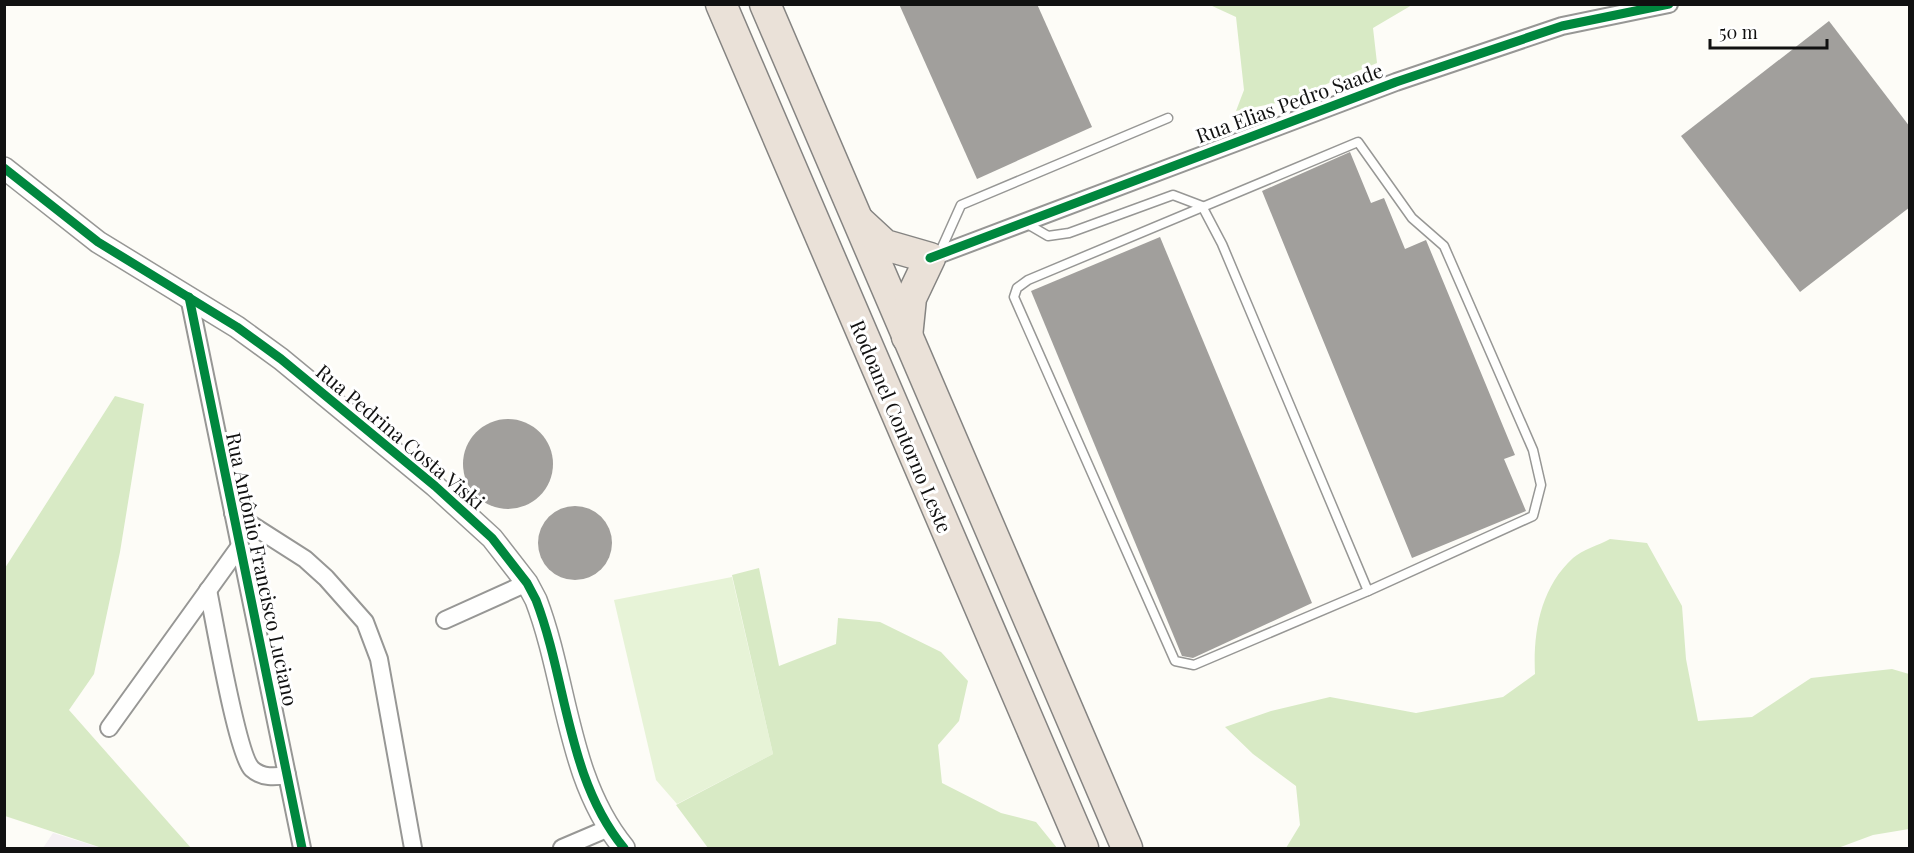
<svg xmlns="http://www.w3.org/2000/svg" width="1914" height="853" font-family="'Playfair Display',serif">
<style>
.industrial{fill:#f5f0f3}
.green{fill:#e7f3d7}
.forest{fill:#d8eac5}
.building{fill:#a19f9c}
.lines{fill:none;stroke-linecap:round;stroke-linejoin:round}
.service-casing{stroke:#979795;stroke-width:11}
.minor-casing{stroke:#979795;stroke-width:20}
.tertiary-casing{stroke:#979795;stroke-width:24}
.motorway-casing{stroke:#858482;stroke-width:33}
.service{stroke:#fffffe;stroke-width:8}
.minor{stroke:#fffffe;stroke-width:16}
.tertiary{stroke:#fffffe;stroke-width:21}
.motorway{stroke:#eae1d8;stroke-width:30}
.cycleway-casing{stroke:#fff;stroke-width:13}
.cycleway{stroke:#00873e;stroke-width:9}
.labels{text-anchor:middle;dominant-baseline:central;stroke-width:6;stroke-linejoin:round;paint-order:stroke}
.street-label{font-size:20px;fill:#111;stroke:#fff}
</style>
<rect width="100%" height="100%" fill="#fdfcf7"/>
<polygon class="industrial" points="53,833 101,848 43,848"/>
<polygon class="green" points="732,577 773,754 677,804 656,780 614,600"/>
<g class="forest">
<polygon points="1210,5 1412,5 1373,28 1377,63 1286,101 1236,111 1244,90 1236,17"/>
<polygon points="115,396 144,404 120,552 94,674 69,710 191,848 102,848 5,816 5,568"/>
<path d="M1610,539l37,4 35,63 4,53 12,62 54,-4 59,-39 81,-9 17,5v155l-36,6 -35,13h-552l14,-23 -4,-39 -43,-32 -28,-27 46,-16 59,-14 86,16 87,-16 32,-23c-2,-41 5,-86 38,-116 9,-8 26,-13 37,-19z"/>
<polygon points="759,568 779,666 836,644 838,618 880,622 941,652 968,681 959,721 938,745 942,783 1001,813 1036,822 1057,848 708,848 676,805 773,754 732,575"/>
</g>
<g class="building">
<polygon points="899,4 1037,4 1092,127 977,179"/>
<polygon points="1829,21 1910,127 1910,207 1800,292 1681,136"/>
<polygon points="1350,152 1371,203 1384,198 1405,249 1426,240 1515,455 1504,459 1526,511 1412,558 1262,191"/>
<polygon points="1160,237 1312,603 1193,658 1182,656 1031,291"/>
<circle cx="508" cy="464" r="45"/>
<circle cx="575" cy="543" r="37"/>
</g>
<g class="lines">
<g class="service-casing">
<g id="service">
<polygon points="1358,142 1412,218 1444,246 1533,450 1541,485 1533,516 1368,591 1194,665 1175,661 1014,297 1017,288 1028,280"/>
<polyline points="1024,222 1048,236 1069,233 1173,195 1202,206 1222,244 1368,591"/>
<polyline points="939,254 961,205 1168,118"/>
</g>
</g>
<g class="minor-casing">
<g id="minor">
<polyline points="930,258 1396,82 1562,26 1669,4"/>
<polyline points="189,297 302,848"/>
<polyline points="233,513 305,559 326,578 365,622 379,659 413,848"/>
<path d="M208,590c6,28 29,165 44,179 10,9 23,8 35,6"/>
<polyline points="445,620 527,583"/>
<polyline points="109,728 240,546"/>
<polyline points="562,848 609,828"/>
</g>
</g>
<g class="tertiary-casing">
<path id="tertiary" d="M4,168l94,74 139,85 44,32 154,127 57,52 35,45 9,17c31,81 31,179 88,248"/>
</g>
<g class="motorway-casing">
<g id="motorway">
<polyline points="721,4 1083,848"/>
<polyline points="765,4 1127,848"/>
<polyline points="859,221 885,245 930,258 911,298 907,337"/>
</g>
</g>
<use href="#service" class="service"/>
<use href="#minor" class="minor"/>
<use href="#tertiary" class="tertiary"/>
<use href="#motorway" class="motorway"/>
<g class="cycleway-casing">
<g id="cycleway">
<path d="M4,168l94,74 139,85 44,32 154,127 57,52 35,45 9,17c31,81 31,179 88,248"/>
<polyline points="930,258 1396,82 1562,26 1669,4"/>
<polyline points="189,297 302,848"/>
</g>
</g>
<use href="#cycleway" class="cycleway"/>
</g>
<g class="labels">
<g class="street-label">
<text transform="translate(1289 102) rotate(-20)">Rua Elias Pedro Saade</text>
<text transform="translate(902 426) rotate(67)">Rodoanel Contorno Leste</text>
<text transform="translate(401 436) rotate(40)">Rua Pedrina Costa Viski</text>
<text transform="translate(263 569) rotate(78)">Rua Antônio Francisco Luciano</text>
</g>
</g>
<rect width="1914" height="853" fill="none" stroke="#111111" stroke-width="12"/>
<path d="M1710 39v9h117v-9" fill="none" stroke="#111111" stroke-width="3"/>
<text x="1719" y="39" font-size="18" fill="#111111" stroke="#ffffff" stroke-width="4.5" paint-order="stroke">50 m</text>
</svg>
